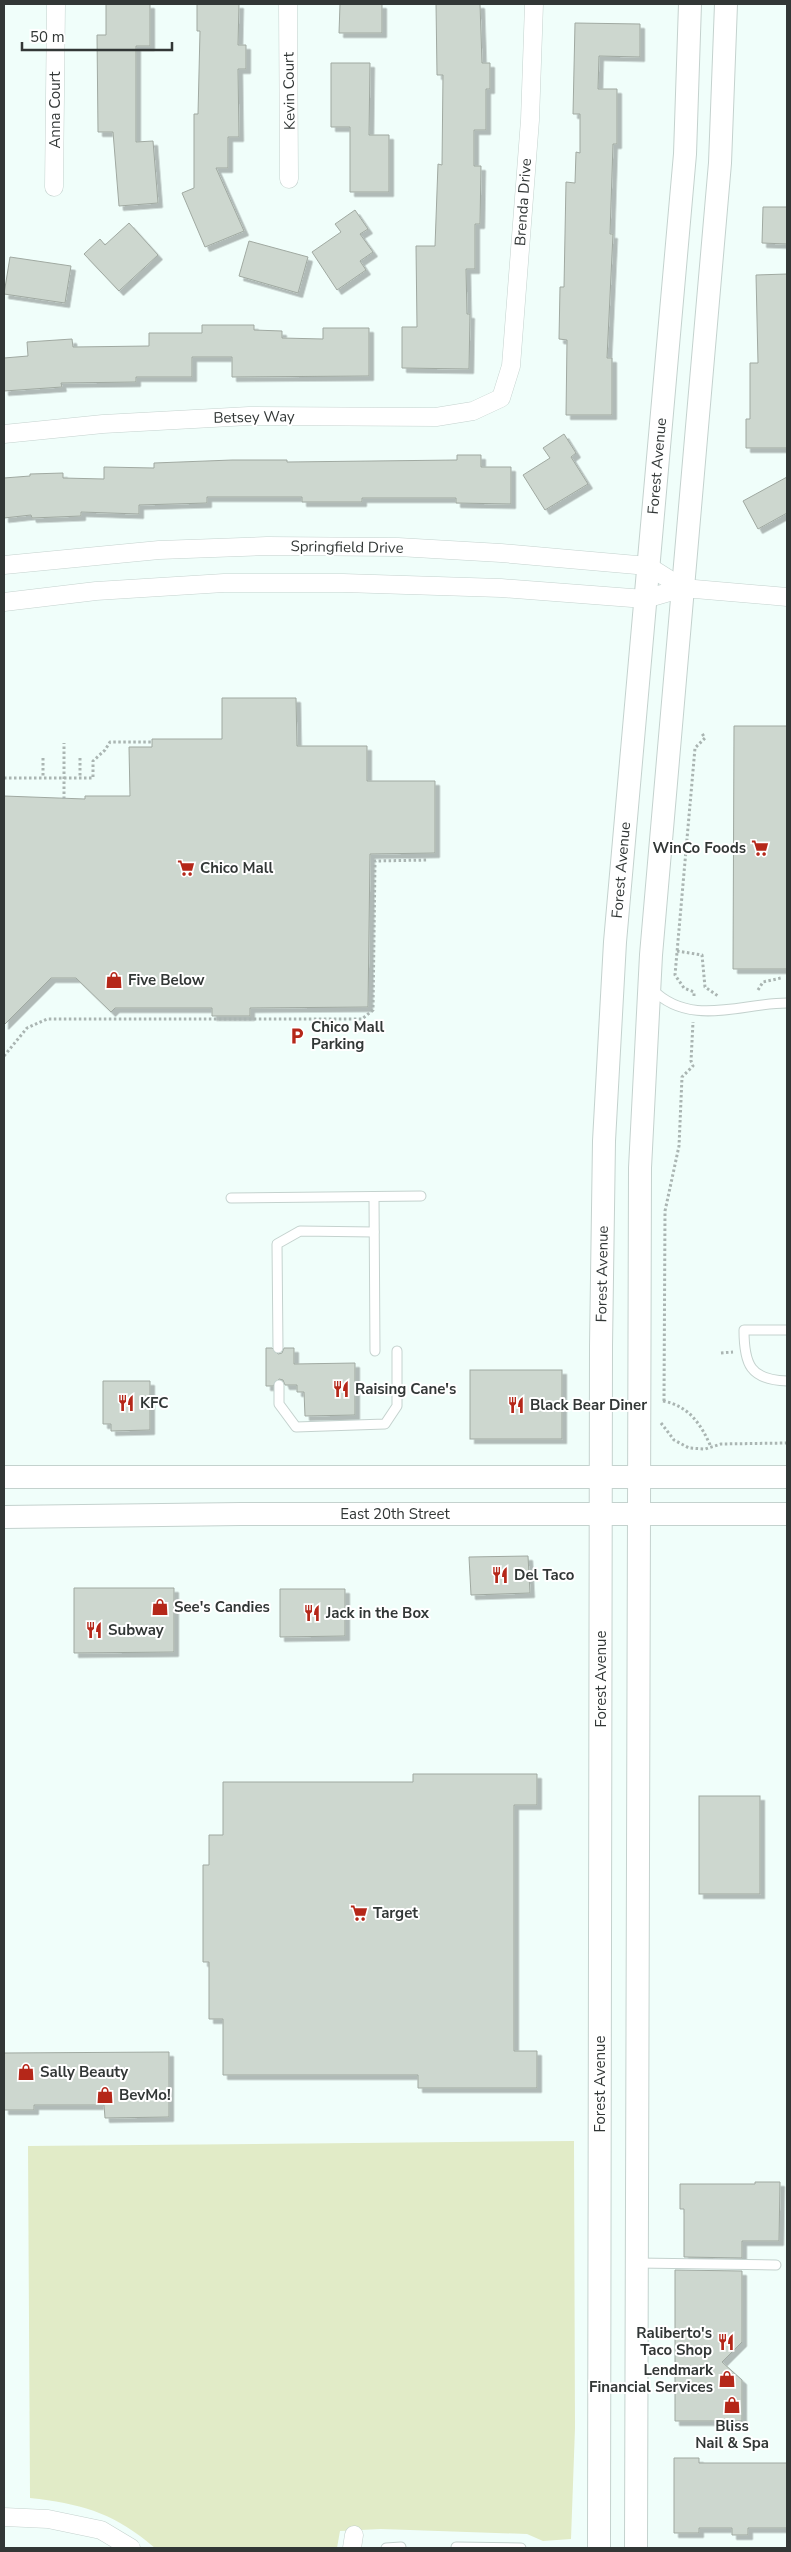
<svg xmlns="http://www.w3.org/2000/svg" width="791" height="2552" font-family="'Nunito Sans',sans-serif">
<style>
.green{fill:#e1ebc7}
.building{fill:#cdd7cf;stroke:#a0a9a1;filter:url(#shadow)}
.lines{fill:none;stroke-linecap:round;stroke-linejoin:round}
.service-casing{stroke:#c4d2ce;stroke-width:11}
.minor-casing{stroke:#c4d2ce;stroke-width:19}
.tertiary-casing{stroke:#c4d2ce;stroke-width:24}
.path{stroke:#aab5b2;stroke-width:3;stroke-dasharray:2.5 2.5;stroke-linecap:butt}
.service{stroke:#fff;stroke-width:9}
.minor{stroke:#fff;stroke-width:18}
.tertiary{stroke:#fff;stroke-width:22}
.labels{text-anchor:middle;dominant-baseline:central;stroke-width:4;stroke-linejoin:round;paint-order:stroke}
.street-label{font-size:15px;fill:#323736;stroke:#fff}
.poi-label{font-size:15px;font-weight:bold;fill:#323736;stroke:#fff;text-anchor:start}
</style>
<defs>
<filter id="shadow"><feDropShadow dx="4.5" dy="4.5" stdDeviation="0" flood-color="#0004"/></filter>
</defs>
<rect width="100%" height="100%" fill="#f0fefa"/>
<path class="green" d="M574,2141l1,287 -4,111 -28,2 -16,-7 -146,-5 -41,2 -3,17h-182c-41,-35 -72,-44 -125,-50l-2,-352z"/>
<g class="building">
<polygon points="106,4 150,4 150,46 136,46 136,142 153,141 158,203 119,206 113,132 98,132 97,35 106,35"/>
<polygon points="197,4 239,4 238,45 246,45 246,69 238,69 239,137 228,137 228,168 216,168 244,231 205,247 182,193 194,188 194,114 198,114 200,31 197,31"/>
<polygon points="340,4 382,4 382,33 339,33"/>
<polygon points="436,4 480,4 482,63 490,63 490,89 486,89 486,130 474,130 474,166 481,166 480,224 475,224 475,269 466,269 467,314 470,314 469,369 402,368 402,327 417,327 416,246 435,246 438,164 442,165 443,75 437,75"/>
<polygon points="575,23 640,24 640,57 599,56 598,89 617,89 617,144 613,144 610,234 613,234 607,358 612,358 612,415 566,415 567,340 559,339 560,287 564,287 566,182 575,183 576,152 580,153 580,114 573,114"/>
<polygon points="331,63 370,63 369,135 389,135 389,192 350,192 350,127 331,127"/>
<polygon points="763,207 787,207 787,244 762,243"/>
<polygon points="355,210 368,229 360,234 373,252 360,261 366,270 337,290 312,252 341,232 335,224"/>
<polygon points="129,223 158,255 119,291 84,254 100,239 105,245"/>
<polygon points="249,241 308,257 298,293 239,276"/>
<polygon points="10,257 71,266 65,303 4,294"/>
<polygon points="787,274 787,448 746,448 746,419 750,419 750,363 758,363 756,275"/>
<polygon points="202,325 254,325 254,330 282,331 282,338 323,339 323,328 369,328 369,376 232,377 232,357 192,357 192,377 136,377 136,382 61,383 62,387 4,391 4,358 28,356 27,342 72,339 73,347 149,346 149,333 202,333"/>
<polygon points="564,434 576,453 571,457 588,484 545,510 523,475 550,458 543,448"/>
<polygon points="457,455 481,455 481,467 511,467 511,504 456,503 456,498 362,498 362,502 302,502 302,497 207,497 207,503 139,505 139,514 81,512 81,516 32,518 31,515 4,518 4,478 30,476 30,474 63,473 63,478 104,479 104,467 154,468 154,463 232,460 287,460 287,462 457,460"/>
<polygon points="787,477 787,513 758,529 743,501"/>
<polygon points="222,698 296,698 297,746 367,746 367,781 435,781 435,853 370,854 368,1007 250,1008 250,1016 212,1016 212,1008 115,1008 111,1012 76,978 51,978 4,1025 4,796 85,799 85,796 130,796 129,747 152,747 152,739 222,739"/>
<polygon points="734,726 787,726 787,969 733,969"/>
<polygon points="266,1348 272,1348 278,1354 282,1353 284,1348 294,1348 294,1364 355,1363 355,1415 305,1416 304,1392 297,1392 297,1385 285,1385 283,1380 279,1379 273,1386 266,1386"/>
<rect x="470" y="1370" width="92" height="69"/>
<polygon points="103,1381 150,1381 150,1430 111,1431 111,1424 103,1424"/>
<polygon points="528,1556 530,1593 471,1595 469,1557"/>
<polygon points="74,1588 174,1588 174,1652 74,1653"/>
<polygon points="280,1589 345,1589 345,1636 280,1637"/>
<polygon points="413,1774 537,1774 537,1805 514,1805 514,2051 537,2051 537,2088 418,2088 418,2075 223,2075 223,2019 209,2019 209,1962 203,1962 203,1865 209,1865 209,1835 223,1835 223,1782 413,1782"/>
<rect x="699" y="1796" width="61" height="98"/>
<polygon points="169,2052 169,2117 105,2118 104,2105 34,2105 34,2110 4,2110 4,2053"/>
<polygon points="755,2182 780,2182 779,2241 742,2241 742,2258 684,2257 684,2209 680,2209 680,2184 755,2184"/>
<polygon points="675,2270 742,2271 742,2342 722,2362 742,2380 742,2421 675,2421"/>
<polygon points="674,2458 699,2458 699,2463 787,2463 787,2528 748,2528 748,2535 732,2535 732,2528 699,2528 699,2533 674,2533"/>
</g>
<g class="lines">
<g class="service-casing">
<g id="service">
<path d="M652,989c38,39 89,14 135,14"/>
<polyline points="374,1197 375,1351"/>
<polyline points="231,1198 421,1196"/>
<path d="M787,1330h-43c0,34 6,50 43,51"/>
<polyline points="278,1348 277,1244 300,1231 374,1232"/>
<polyline points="279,1385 279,1404 296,1427 385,1424 397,1406 397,1351"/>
<polyline points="637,2263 776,2265"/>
<polyline points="456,2547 521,2548"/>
<polyline points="386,2548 401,2547"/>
</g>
</g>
<g class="minor-casing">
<g id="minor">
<polyline points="288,4 289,179"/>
<polyline points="54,187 56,4"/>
<polyline points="4,434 103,424 249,416 436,417 473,411 501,398 511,366 530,120 534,4"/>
<polyline points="4,565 159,550 267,546 398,547 501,553 648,566 683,588"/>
<polyline points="4,602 96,591 224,583 343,583 501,588 645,599 683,588 787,597"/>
<polyline points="4,2517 48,2519 101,2530 131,2548"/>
<polyline points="352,2548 354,2535"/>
</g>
</g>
<g class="tertiary-casing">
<g id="tertiary">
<polyline points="4,1477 787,1477"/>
<polyline points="4,1517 241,1514 787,1514"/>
<polyline points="599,2548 601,1346 604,1141 615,942 685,154 690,4"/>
<polyline points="636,2548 640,1168 651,955 720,163 726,4"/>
</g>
</g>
<g class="path">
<polyline points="43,758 43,778"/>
<polyline points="80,758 80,778"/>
<polyline points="4,778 93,778 93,761 105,750 110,742 152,742"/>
<polyline points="64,799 64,743"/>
<polyline points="677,951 702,955 705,987 718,996"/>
<polyline points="758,990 763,982 781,978"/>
<polyline points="694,996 694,992 684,988 675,975 695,748 705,738 701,732"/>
<polyline points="4,1056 27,1028 47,1019 362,1019 373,1010 375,861 428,860"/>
<polyline points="721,1353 733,1352"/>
<path d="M663,1401c26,5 38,23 48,46"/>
<polyline points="664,1401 665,1211 679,1146 682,1077 693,1066 691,1061 693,1022"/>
<polyline points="661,1423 674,1440 689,1448 705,1449 721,1444 787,1443"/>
</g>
<use href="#service" class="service"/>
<use href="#minor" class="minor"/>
<use href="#tertiary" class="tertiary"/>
</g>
<defs>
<g id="supermarket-bare" transform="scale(1.35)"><path d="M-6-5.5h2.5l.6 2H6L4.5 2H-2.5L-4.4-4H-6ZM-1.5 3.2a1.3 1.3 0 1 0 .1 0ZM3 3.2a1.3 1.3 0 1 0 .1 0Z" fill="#b52719" stroke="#fff" stroke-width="2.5" paint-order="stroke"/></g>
<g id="shop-bare" transform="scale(1.35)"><path d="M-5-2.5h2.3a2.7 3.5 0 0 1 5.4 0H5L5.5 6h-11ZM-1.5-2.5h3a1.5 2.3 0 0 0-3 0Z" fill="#b52719" stroke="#fff" stroke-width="2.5" paint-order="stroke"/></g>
<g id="parking-bare" transform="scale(1.35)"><path d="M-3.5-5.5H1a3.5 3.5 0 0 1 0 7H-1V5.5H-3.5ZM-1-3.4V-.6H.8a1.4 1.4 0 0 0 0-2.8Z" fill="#b52719" stroke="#fff" stroke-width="2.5" paint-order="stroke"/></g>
<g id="restaurant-bare" transform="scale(1.35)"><path d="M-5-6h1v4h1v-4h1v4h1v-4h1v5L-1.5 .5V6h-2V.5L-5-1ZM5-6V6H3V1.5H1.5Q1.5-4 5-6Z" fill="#b52719" stroke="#fff" stroke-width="2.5" paint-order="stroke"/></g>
</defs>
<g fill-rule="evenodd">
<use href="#supermarket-bare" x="760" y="848"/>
<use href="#supermarket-bare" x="186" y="868"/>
<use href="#shop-bare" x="114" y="980"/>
<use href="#parking-bare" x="297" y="1036"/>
<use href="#restaurant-bare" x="341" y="1389"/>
<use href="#restaurant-bare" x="126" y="1403"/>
<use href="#restaurant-bare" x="516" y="1405"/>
<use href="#restaurant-bare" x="500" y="1575"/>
<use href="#shop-bare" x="160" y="1607"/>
<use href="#restaurant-bare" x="312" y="1613"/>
<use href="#restaurant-bare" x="94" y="1630"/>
<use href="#supermarket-bare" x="359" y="1913"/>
<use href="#shop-bare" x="26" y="2072"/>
<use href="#shop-bare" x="105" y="2095"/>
<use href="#restaurant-bare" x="726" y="2342"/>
<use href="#shop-bare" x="727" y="2379"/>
<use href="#shop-bare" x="732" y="2405"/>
</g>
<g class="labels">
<g class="street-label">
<text transform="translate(289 91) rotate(-91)">Kevin Court</text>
<text transform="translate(55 110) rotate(-90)">Anna Court</text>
<text transform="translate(523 202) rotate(-86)">Brenda Drive</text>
<text transform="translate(254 417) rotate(-1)">Betsey Way</text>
<text transform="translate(657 466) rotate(-85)">Forest Avenue</text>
<text transform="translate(347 547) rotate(1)">Springfield Drive</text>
<text transform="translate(621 870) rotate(-85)">Forest Avenue</text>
<text transform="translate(602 1274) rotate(-89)">Forest Avenue</text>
<text x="395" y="1514">East 20th Street</text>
<text transform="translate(601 1679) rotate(-90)">Forest Avenue</text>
<text transform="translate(600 2084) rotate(-90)">Forest Avenue</text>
</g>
<g class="poi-label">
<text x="746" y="848" text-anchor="end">WinCo Foods</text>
<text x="200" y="868">Chico Mall</text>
<text x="128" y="980">Five Below</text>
<text x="311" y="1027">Chico Mall<tspan x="311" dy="17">Parking</tspan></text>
<text x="355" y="1389">Raising Cane's</text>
<text x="140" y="1403">KFC</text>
<text x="530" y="1405">Black Bear Diner</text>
<text x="514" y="1575">Del Taco</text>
<text x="174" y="1607">See's Candies</text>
<text x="326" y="1613">Jack in the Box</text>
<text x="108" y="1630">Subway</text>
<text x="373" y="1913">Target</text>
<text x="40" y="2072">Sally Beauty</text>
<text x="119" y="2095">BevMo!</text>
<text x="712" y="2333" text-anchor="end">Raliberto's<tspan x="712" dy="17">Taco Shop</tspan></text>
<text x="713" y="2370" text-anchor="end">Lendmark<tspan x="713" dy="17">Financial Services</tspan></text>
<text x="732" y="2426" text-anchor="middle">Bliss<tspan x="732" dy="17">Nail &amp; Spa</tspan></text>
</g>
</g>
<rect width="791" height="2552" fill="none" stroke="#323736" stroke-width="10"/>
<path d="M22 42v8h150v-8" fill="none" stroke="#323736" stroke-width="2.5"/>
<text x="30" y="42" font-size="15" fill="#323736" stroke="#ffffff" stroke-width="4" paint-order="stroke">50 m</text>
</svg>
